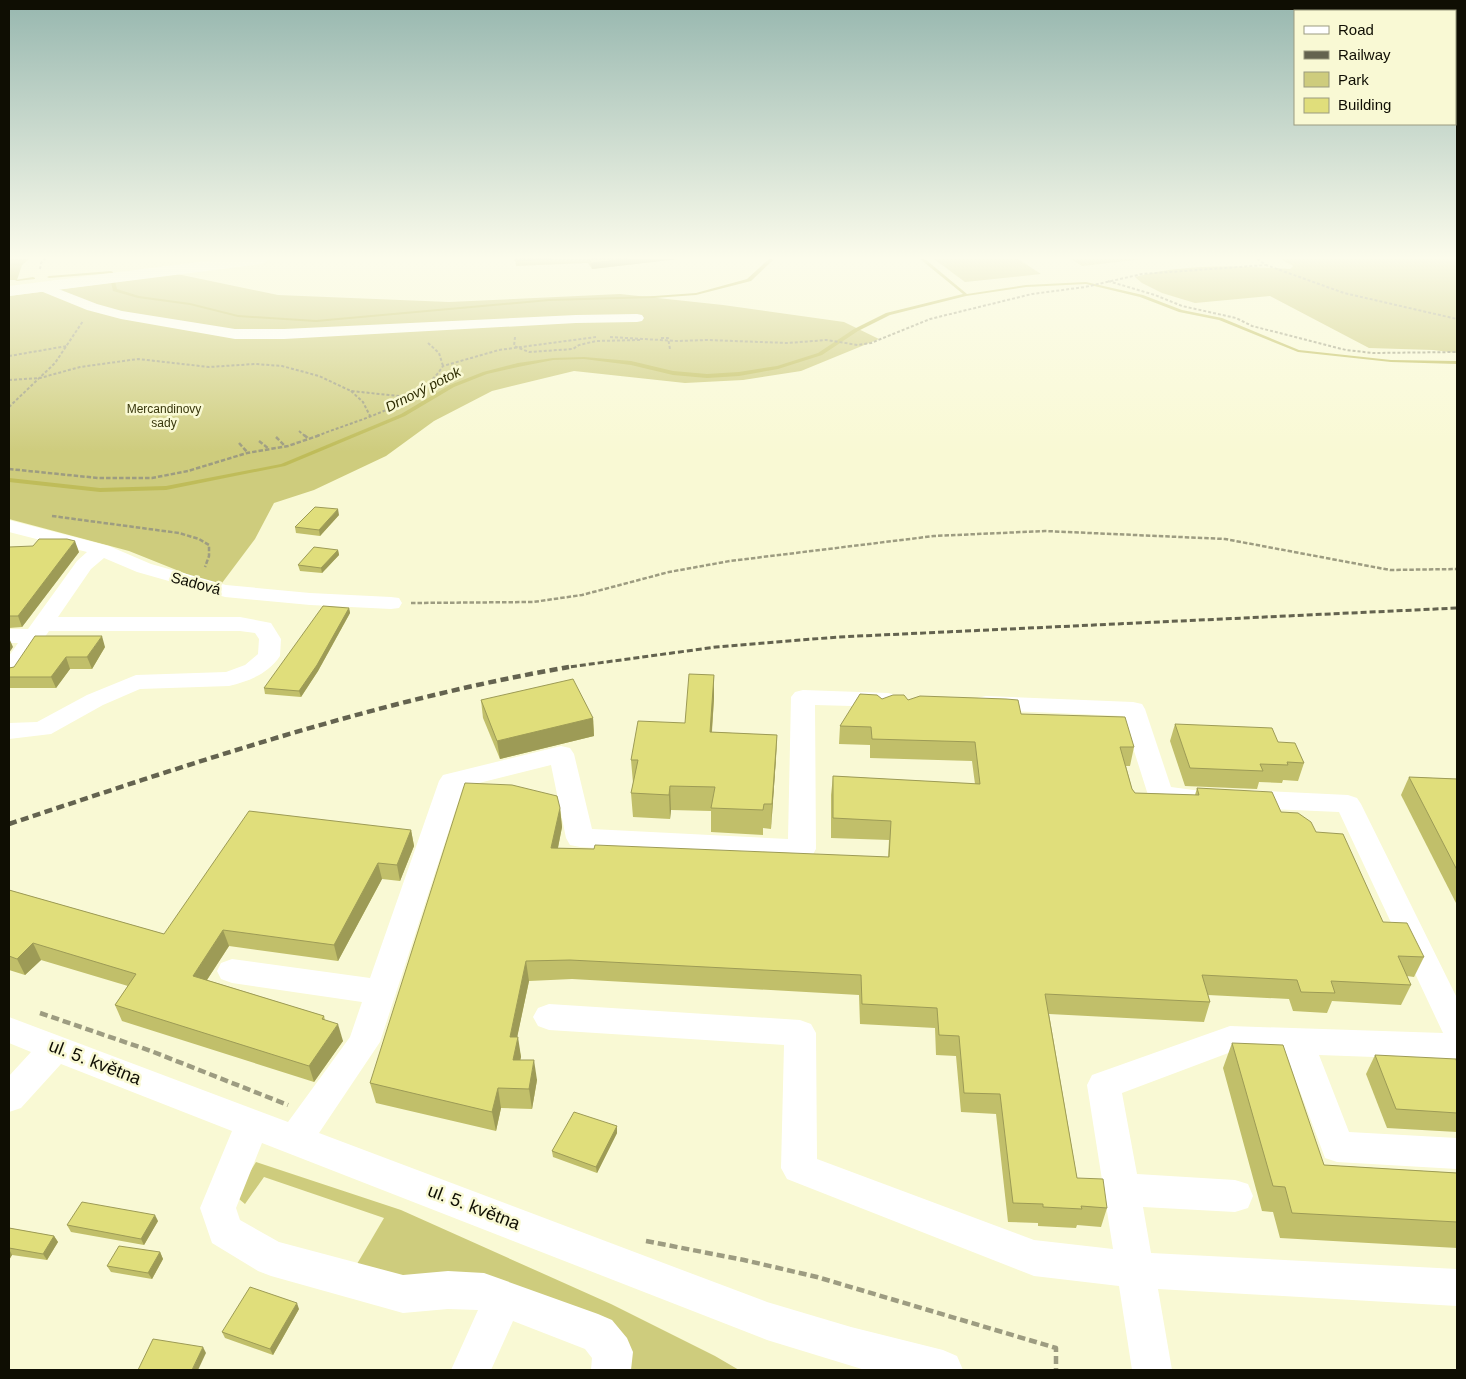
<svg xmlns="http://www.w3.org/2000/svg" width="1466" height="1379" font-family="Helvetica,sans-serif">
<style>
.green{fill:#cecc7d}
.water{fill:#bfbc59}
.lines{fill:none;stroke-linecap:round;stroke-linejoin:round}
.stream{fill:#bfbc59;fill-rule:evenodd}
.path-far2{stroke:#9d9c81;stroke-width:2;stroke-dasharray:3 2;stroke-linecap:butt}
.path-far1{stroke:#9d9c81;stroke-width:2.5;stroke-dasharray:4.5 2;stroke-linecap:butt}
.path{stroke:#9d9c81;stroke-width:4.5;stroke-dasharray:8 4;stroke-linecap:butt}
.minor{fill:#fff;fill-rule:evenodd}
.major{fill:#fff;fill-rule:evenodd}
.rail-far1{stroke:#64634f;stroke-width:3;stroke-dasharray:6 3;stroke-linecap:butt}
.rail{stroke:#64634f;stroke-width:4.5;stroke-dasharray:8 4.5;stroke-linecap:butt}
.wall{fill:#c1bf6a}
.shaded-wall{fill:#9d9b56}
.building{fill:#e0de7b;stroke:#9d9b56}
.labels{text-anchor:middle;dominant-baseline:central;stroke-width:5;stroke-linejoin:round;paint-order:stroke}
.far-park-label{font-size:12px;fill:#38370c;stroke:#f9f9d4}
.far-water-label{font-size:14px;font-style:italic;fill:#2c2b00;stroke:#f9f9d4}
.street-label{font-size:15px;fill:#0f0e03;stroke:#f9f9d4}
.near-street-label{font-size:18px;fill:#0f0e03;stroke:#f9f9d4}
</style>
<rect width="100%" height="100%" fill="#f9f9d4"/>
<g class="green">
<polygon points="934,259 1018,259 1041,274 965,282"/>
<polygon points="1071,259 1143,259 1082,266"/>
<path d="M1281,259h176v94l-24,-3 -64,-2 -99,-52 -75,7 -33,-10 -20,-10 -7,-6c50,-14 105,-11 155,-8l3,-3z"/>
<polygon points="177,274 278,295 449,302 620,294 723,305 844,322 879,339 801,371 743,380 685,383 574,371 492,391 434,421 386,456 314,490 274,503 255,539 219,587 129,551 9,519 9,296"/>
<polygon points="256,1162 401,1210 611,1304 715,1356 739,1370 621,1370 621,1335 354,1269 384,1218 264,1177 245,1204 239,1199 240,1188"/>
</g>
<polygon class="water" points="9,259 29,259 22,265 17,280 9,280"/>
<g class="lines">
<g class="stream">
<polygon points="769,259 774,259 751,281 696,295 654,298 549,301 316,322 238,317 190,305 138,298 113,291 111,282 115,281 117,289 139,296 190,303 238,315 316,320 549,299 654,296 696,293 747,279"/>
<polygon points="920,259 925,259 967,294 1026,285 1086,282 1143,295 1182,310 1222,318 1299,350 1391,360 1457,361 1457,364 1391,362 1298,352 1219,320 1179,312 1140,297 1086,284 1026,287 966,296 890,315 858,331 822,355 778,369 739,376 707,378 673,375 631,365 584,359 553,360 518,367 487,374 454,387 405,416 285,466 166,490 100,492 9,482 9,478 100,488 166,486 281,464 401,414 450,385 483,372 518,363 553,358 584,357 631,361 673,371 707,374 739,372 777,366 818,353 854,329 886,313 963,294"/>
<polygon points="111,271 113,272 113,273 49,278 47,277 49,276"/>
<polygon points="33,277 35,278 35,279 17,281 15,280"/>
</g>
<g class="path-far2">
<polyline points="1257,259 1266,265 1344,293 1457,319"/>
<polyline points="40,269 41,263 45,259"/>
<polyline points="1108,281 1155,295 1182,306 1236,318 1252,326 1346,350 1373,353 1457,352"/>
<polyline points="515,337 514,346 529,352 573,349 579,345 596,341 640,340"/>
<polyline points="610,337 677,341 707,340 788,343 826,340 858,345 871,343 930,319 1032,294 1085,287 1142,274 1266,265"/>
<polyline points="661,338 668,338 670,349"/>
<polyline points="428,343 439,353 443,366"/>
<polyline points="9,356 67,346"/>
<polyline points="9,380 40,378 80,367 138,359 209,367 255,364 282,366 319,376 351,391 409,397"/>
<polyline points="351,391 363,402 370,416"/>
<polyline points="9,407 55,363 83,321"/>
<polyline points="299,431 305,436"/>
<path d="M317,436c42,-17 100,-29 126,-70l56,-16 97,-13"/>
</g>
<g class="path-far1">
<polyline points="304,435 309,439"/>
<polyline points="276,437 285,446"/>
<polyline points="259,441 269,449"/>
<polyline points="239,443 248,453"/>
<polyline points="9,469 98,478 152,478 188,471 247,453 288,446 320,435"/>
<polyline points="52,516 179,533 199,539 209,545 209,556 205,567"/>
<polyline points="411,603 533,602 582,595 669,572 730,561 934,536 1045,531 1225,539 1390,570 1457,569"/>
</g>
<g class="path">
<polyline points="40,1013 151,1051 288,1105"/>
<polyline points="646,1241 744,1260 817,1277 1056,1348 1056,1370"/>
</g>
<g class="minor">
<polygon points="43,283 97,304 122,311 235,329 284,329 576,315 637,314 642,315 644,318 642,321 637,322 576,323 284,339 235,339 121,319 87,310 38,290 36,287"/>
<path d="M9,520l100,26 42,18 75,21 84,8 81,4 8,1 3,5 -3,5 -8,1 -81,-4 -85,-8 -88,-25 -33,-14 -13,11 -33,48h182l31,6 10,16 -1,17c-12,18 -31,25 -51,30l-89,3 -37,16 -52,29 -42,5v-16l28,-1 50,-27 49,-20 90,-3 19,-7 13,-11 1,-15 -4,-6 -15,-2h-191l-32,46 -8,2v-23l9,-13h-9v-14h19l49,-68 10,-9 -78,-20z"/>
<polygon points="803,690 888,693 896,695 900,700 896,705 888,707 815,705 816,849 812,856 802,859 580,847 570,845 566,838 551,765 463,787 380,1042 319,1133 767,1302 851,1327 943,1350 957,1356 963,1370 865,1370 767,1340 262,1143 236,1208 240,1220 279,1242 403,1275 448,1271 484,1273 598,1314 612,1320 627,1338 633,1352 631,1370 591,1370 592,1358 585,1349 513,1321 491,1370 451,1370 478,1310 448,1309 403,1313 271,1276 258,1271 212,1243 200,1208 232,1131 61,1064 21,1108 9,1112 9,1076 31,1052 9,1043 9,1017 288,1122 350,1037 362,1002 232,983 221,979 217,971 221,963 232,959 370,978 439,781 443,775 561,746 570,748 574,754 592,829 788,839 791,697 795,692"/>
<polygon points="986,696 1133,702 1142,704 1145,709 1171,787 1201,791 1205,797 1201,803 1192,806 1152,801 1148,795 1123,716 986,710 977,708 974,703 977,698"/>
<polygon points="1246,790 1348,795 1357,798 1361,804 1457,998 1457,1060 1319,1055 1349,1132 1457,1138 1457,1169 1337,1162 1325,1158 1286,1054 1231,1052 1122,1093 1137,1174 1235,1180 1248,1184 1253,1196 1248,1208 1235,1212 1143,1207 1151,1253 1457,1269 1457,1306 1158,1289 1172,1370 1132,1370 1119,1286 1034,1276 787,1179 781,1168 784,1045 549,1030 538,1026 533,1017 538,1008 549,1004 800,1020 811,1024 816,1033 817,1159 1034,1240 1113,1249 1087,1085 1092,1075 1230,1026 1443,1033 1339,812 1246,808 1237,805 1233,799 1237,793"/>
</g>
<polygon class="major" points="222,259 269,259 266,262 261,264 9,296 9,286"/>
<polyline class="rail-far1" points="562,668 716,647 838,637 1457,608"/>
<path class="rail" d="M9,824c184,-61 368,-124 560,-157"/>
</g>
<g class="wall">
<polygon points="515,259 678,259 592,269 588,263 516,266"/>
<polygon points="339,515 320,536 296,533 295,527"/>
<polygon points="9,547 79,552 22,627 9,628"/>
<polygon points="338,550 339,555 322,573 300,571 298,565"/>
<polygon points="349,608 350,613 318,671 301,697 265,694 264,688"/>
<polygon points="105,647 92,669 70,669 56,688 10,688 9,685 9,668"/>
<polygon points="714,675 714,698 712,732 777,735 776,758 771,829 763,828 763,835 711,832 711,811 671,810 670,819 633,817 631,793 633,783 631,760 685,723"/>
<polygon points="882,699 908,700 1021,714 1134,747 1130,766 1126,766 1132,789 1135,793 1195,795 1197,788 1281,812 1316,832 1383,922 1424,957 1414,977 1407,976 1411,985 1401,1005 1332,1001 1327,1013 1293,1011 1289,999 1208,995 1210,1002 1204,1022 1049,1014 1077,1178 1107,1208 1101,1227 1077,1225 1076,1228 1038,1226 1038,1223 1008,1222 996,1114 961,1112 956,1056 936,1055 935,1028 860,1024 859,995 572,979 529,981 517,1037 521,1057 520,1060 537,1080 532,1109 501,1108 496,1131 376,1103 370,1083 560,808 562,827 558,848 888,857 889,840 831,838 831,795 833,776 975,784 972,761 870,758 870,745 839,744 840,726"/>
<polygon points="481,700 593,718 594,736 500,759 483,718"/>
<polygon points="1175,724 1278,742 1304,763 1298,781 1283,780 1282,783 1259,782 1257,789 1185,786 1170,741"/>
<polygon points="1409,777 1457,779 1457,905 1401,795"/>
<polygon points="411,830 414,846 400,881 382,879 338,961 229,946 207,980 324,1016 325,1020 343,1041 314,1082 122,1021 115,1005 128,986 41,960 25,975 9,970 9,890 164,934"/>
<polygon points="1232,1043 1324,1165 1457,1173 1457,1248 1280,1238 1273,1212 1262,1211 1223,1068"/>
<polygon points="1375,1055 1457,1063 1457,1132 1387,1128 1366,1074"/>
<polygon points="617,1126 617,1133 597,1173 553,1157 552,1151"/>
<polygon points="158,1221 144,1245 71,1232 67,1225"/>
<polygon points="9,1228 54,1236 58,1242 47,1260 12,1255 9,1260"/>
<polygon points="160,1252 163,1259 152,1279 111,1272 107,1266"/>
<polygon points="299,1309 273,1355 225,1338 222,1332"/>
</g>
<g class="shaded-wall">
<polygon points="627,259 678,259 592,269 591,263"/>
<polygon points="338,509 339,515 320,536 319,530"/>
<polygon points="75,541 79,552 22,627 18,616"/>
<polygon points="338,550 339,555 322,573 321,568"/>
<polygon points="349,608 350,613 318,671 301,697 299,691"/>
<polygon points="102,636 105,647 92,669 87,657"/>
<polygon points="9,638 13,647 9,653"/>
<polygon points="66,657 70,669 56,688 51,677"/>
<polygon points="714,675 714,698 710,756 710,732"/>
<polygon points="593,718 594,736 500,759 497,741"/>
<polygon points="777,735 776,758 771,829 772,804"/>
<polygon points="670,786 671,810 670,819 669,795"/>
<polygon points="560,808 562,827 554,867 551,848"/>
<polygon points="411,830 414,846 400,881 397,865"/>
<polygon points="378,863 382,879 338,961 334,945"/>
<polygon points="223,930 229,946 199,992 193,976"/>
<polygon points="33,943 41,960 25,975 17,959"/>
<polygon points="526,961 529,981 513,1057 510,1037"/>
<polygon points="338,1024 343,1041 314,1082 309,1066"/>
<polygon points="518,1037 521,1057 516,1079 513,1060"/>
<polygon points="534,1060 537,1080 532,1109 529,1089"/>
<polygon points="498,1088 501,1108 496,1131 492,1112"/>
<polygon points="617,1126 617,1133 597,1173 596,1167"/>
<polygon points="155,1215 158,1221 144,1245 141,1239"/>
<polygon points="54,1236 58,1242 47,1260 43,1254"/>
<polygon points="9,1249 12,1255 9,1260"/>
<polygon points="160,1252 163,1259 152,1279 148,1273"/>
<polygon points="297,1303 299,1309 273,1355 270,1349"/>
<polygon points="203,1347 206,1353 198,1370 192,1370"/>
</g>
<g class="building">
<polygon points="515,259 551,259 515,261"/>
<polygon points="589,259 627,259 591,263"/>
<polygon points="315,507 338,509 319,530 295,527"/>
<polygon points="39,539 67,539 75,541 18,616 9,616 9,547 33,546"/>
<polygon points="314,547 338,550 321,568 298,565"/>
<polygon points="323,606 349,608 317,665 299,691 264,688"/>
<polygon points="35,636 102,636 87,657 66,657 51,677 9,677 9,668 14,667"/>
<polygon points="689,674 714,675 710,732 777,735 772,804 764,804 763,810 711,808 715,787 670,786 669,795 631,793 638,760 631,760 638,721 685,723"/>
<polygon points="573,679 593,718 497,741 481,700"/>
<polygon points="860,694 877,695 882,699 893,695 904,695 908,700 920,696 1006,699 1018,700 1021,714 1125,717 1134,747 1120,747 1132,789 1135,793 1199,795 1197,788 1272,792 1281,812 1298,813 1311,822 1316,832 1343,834 1383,922 1407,923 1424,957 1398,956 1411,985 1331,981 1335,993 1301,992 1297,980 1202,975 1210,1002 1045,994 1077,1178 1103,1179 1107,1208 1081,1206 1082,1209 1043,1207 1043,1204 1013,1203 1000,1094 964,1093 959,1036 939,1035 937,1008 862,1004 861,975 570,960 526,961 510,1037 518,1037 513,1060 534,1060 529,1089 498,1088 492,1112 370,1083 465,783 512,785 557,796 560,808 551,848 594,849 595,845 889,857 891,821 833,818 833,776 980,784 975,742 872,739 871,727 840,726"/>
<polygon points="1175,724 1272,728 1278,742 1295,743 1304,763 1287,762 1288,765 1260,764 1263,771 1190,768"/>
<polygon points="1409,777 1457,779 1457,870"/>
<polygon points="249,811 411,830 397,865 378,863 334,945 223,930 193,976 324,1016 322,1019 338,1024 309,1066 115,1005 136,974 33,943 17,959 9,956 9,890 164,934"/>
<polygon points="1232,1043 1283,1045 1324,1165 1457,1173 1457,1222 1292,1213 1285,1187 1273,1186"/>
<polygon points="1375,1055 1456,1059 1457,1063 1457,1113 1396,1109"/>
<polygon points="574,1112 617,1126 596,1167 552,1151"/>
<polygon points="82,1202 155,1215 141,1239 67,1225"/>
<polygon points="9,1228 54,1236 43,1254 9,1248"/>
<polygon points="119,1246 160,1252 148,1273 107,1266"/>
<polygon points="250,1287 297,1303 270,1349 222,1332"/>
<polygon points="153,1339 203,1347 192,1370 138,1370"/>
</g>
<linearGradient id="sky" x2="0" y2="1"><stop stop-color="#97b7af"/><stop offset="0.57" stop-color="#fcfcec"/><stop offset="1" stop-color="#fcfcec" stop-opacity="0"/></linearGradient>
<rect width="1466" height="452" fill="url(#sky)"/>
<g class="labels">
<g class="far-park-label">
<text x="164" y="409">Mercandinovy<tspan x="164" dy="14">sady</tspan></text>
</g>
<g class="far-water-label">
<text transform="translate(423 389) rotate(-27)">Drnový potok</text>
</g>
<g class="street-label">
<text transform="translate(196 583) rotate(15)">Sadová</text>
</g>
<g class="near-street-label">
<text transform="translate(95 1062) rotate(21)">ul. 5. května</text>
<text transform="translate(474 1207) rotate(21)">ul. 5. května</text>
</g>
</g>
<rect width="1466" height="1379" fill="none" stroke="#0f0e03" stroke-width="20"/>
<rect x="1294" y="10" width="162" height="115" fill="#f9f9d4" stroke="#9b9b80"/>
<rect x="1304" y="26" width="25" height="8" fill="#ffffff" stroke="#9b9b80"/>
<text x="1338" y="35" font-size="15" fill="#0f0e03">Road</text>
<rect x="1304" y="51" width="25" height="8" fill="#64634f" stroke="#9b9b80"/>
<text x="1338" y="60" font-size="15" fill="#0f0e03">Railway</text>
<rect x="1304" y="72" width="25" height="15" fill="#cecc7d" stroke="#9b9b80"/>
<text x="1338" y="85" font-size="15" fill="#0f0e03">Park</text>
<rect x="1304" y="98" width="25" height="15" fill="#e0de7b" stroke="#9b9b80"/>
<text x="1338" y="110" font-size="15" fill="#0f0e03">Building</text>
</svg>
